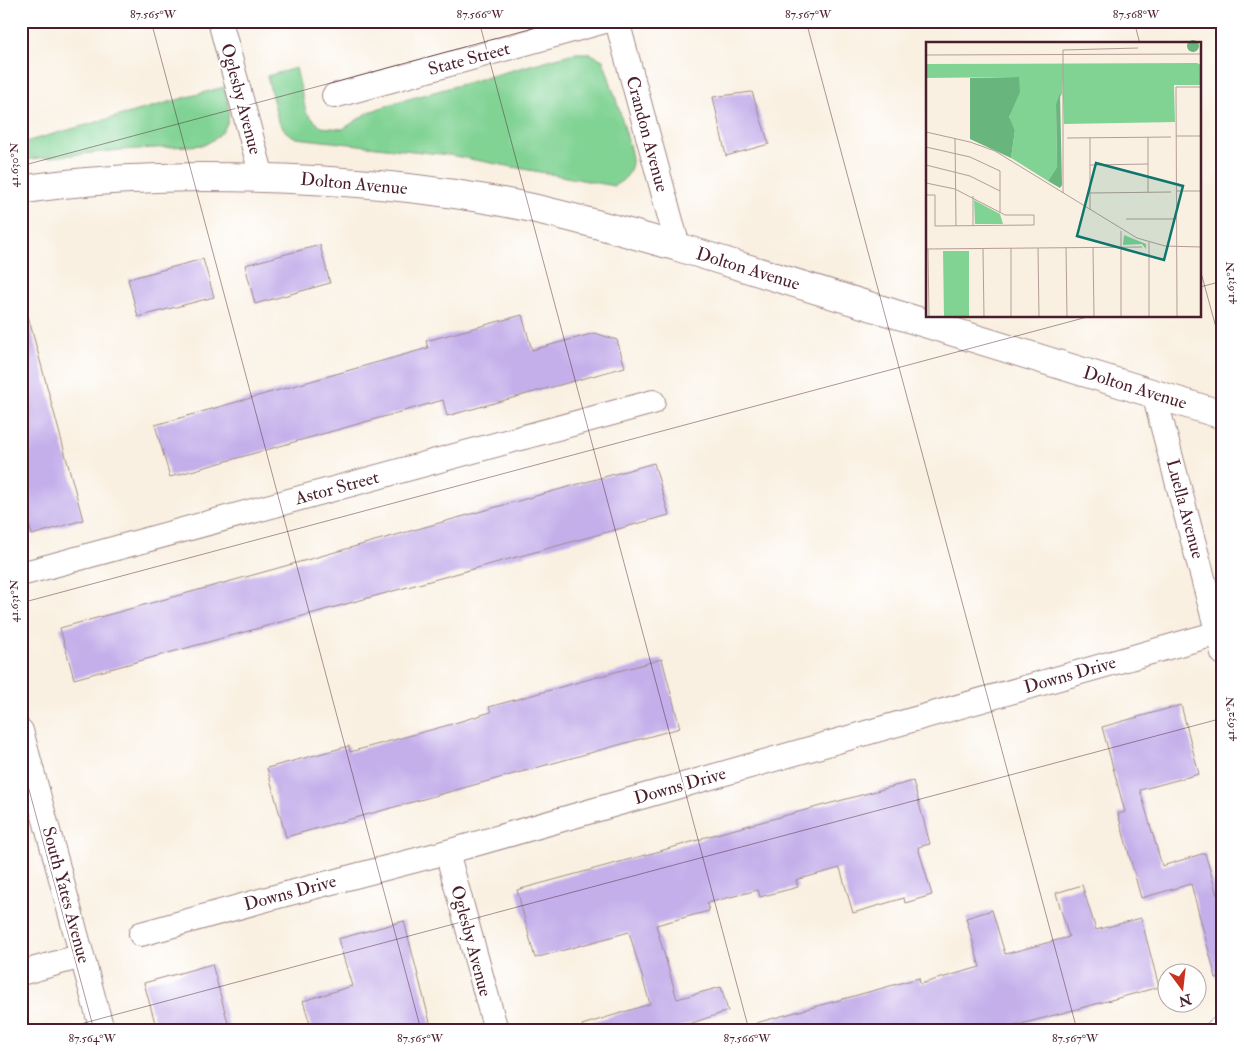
<svg xmlns="http://www.w3.org/2000/svg" width="1244" height="1051" font-family="'IM FELL Double Pica',serif">
<style>
.green{fill:#81d394;stroke:#667960}
.building{fill:#c4afea}
.lines{fill:none;stroke-linecap:round;stroke-linejoin:round}
.minor-casing{stroke:#a28886;stroke-width:26}
.tertiary-casing{stroke:#a28886;stroke-width:30}
.minor{stroke:#fff;stroke-width:24}
.tertiary{stroke:#fff;stroke-width:28}
.ticks{fill:none;stroke:#4a1f2b;stroke-width:1;stroke-opacity:0.45}
.labels{text-anchor:middle;dominant-baseline:central;stroke-width:4.5;stroke-linejoin:round;paint-order:stroke}
.street-label{font-size:18px;fill:#4a1f2b;stroke:#fff}
.inset-road{fill:none;stroke:#b39c98;stroke-width:1}
.view{fill:#0f766e;fill-opacity:0.15;stroke:#0f766e;stroke-width:2.5}
.inset-edge{fill:none;stroke:#4a1f2b;stroke-width:2.5}
.neatline{fill:none;stroke:#4a1f2b;stroke-width:2}
.ticks-label{font-size:12px;text-anchor:middle;fill:#4a1f2b}
</style>
<rect width="100%" height="100%" fill="#fff"/>
<filter id="ink" filterUnits="userSpaceOnUse"><feTurbulence type="fractalNoise" baseFrequency=".02" numOctaves="2"/><feDisplacementMap in="SourceGraphic" scale="10" xChannelSelector="R" yChannelSelector="G"/><feConvolveMatrix kernelMatrix="1 2 1 2 8 2 1 2 1" color-interpolation-filters="sRGB"/></filter>
<filter id="wash" filterUnits="userSpaceOnUse"><feTurbulence type="fractalNoise" baseFrequency=".0096" numOctaves="4" result="noise"/><feDisplacementMap in="SourceGraphic" scale="20" xChannelSelector="R" yChannelSelector="G"/><feGaussianBlur stdDeviation="1.12" result="paint"/><feColorMatrix in="noise" values="0 0 0 0 0 0 0 0 0 0 0 0 0 0 0 0 0 1.4 0 .05"/><feComposite in="paint" operator="in"/></filter>
<g filter="url(#wash)">
<rect width="100%" height="100%" fill="#f9f0e1"/>
<g class="green">
<path d="M574,53h15l14,7c5,14 31,93 29,103 -3,14 -7,16 -18,23l-165,-31 -153,-17 -10,-6 -8,-12 -11,-44 29,-8 10,44 15,15 22,2 26,-17 25,-9z"/>
<path d="M224,87c8,28 8,44 -20,58l-82,5 -101,10v-17z"/>
</g>
<g id="blocks">
<g class="building">
<polygon points="752,92 769,144 726,156 713,97"/>
<polygon points="320,245 330,283 255,304 245,265"/>
<polygon points="203,259 214,297 138,317 128,279"/>
<polygon points="522,315 532,350 595,333 617,340 625,367 447,416 443,400 170,477 155,425 428,348 426,341"/>
<polygon points="28,316 83,520 32,535 21,496 21,317"/>
<polygon points="654,463 669,515 74,679 60,628 253,575"/>
<polygon points="662,659 680,728 286,837 267,768 349,746 350,752 445,726 491,712 489,707"/>
<polygon points="1181,705 1199,774 1140,790 1162,866 1205,853 1217,895 1223,894 1223,978 1216,978 1191,884 1141,898 1118,814 1125,812 1102,727"/>
<polygon points="913,781 930,844 918,847 932,895 905,903 904,898 853,913 840,868 796,880 798,887 760,897 758,890 707,903 709,911 656,925 677,999 721,987 728,1011 671,1030 583,1030 582,1025 650,1004 629,932 535,958 517,890 653,853 702,839 702,838"/>
<polygon points="1082,885 1096,930 1141,918 1159,987 999,1030 757,1030 756,1023 919,978 920,984 980,967 966,918 992,910 1005,954 1069,937 1056,893"/>
<polygon points="404,921 432,1030 312,1030 303,1001 352,986 338,939"/>
<polygon points="212,964 230,1030 157,1030 144,983"/>
</g>
</g>
</g>
<g filter="url(#ink)">
<use href="#blocks" fill-opacity="0" stroke="#a28886" stroke-width="1"/>
<g class="lines">
<g class="minor-casing">
<g id="minor">
<polyline points="220,21 262,177"/>
<polyline points="617,21 678,247"/>
<polyline points="334,96 605,21"/>
<polyline points="1154,394 1223,653"/>
<polyline points="21,574 653,402"/>
<polyline points="21,731 102,1030"/>
<polyline points="447,852 496,1030"/>
<polyline points="141,934 267,899 447,852 1218,633"/>
<polyline points="21,973 82,956"/>
<polyline points="1218,1030 1223,1028"/>
</g>
</g>
<g class="tertiary-casing">
<path id="tertiary" d="M21,190c59,-10 121,-12 181,-13 106,0 211,7 316,28 54,11 107,27 160,42l545,168"/>
</g>
<use href="#minor" class="minor"/>
<use href="#tertiary" class="tertiary"/>
</g>
</g>
<path class="ticks" d="M151,21l270,1009M479,21l270,1009M806,21l271,1009M1134,21l6,23M21,166l541,-145M1200,269l23,84M1200,287l23,-6M21,603l1070,-287M21,760l73,270M58,1030l1165,-312"/>
<g class="labels">
<g class="street-label">
<text transform="translate(469 59) rotate(-15)">State Street</text>
<text transform="translate(241 99) rotate(75)">Oglesby Avenue</text>
<text transform="translate(647 134) rotate(75)">Crandon Avenue</text>
<text transform="translate(354 184) rotate(5)">Dolton Avenue</text>
<text transform="translate(748 269) rotate(17)">Dolton Avenue</text>
<text transform="translate(1135 388) rotate(17)">Dolton Avenue</text>
<text transform="translate(337 488) rotate(-15)">Astor Street</text>
<text transform="translate(1185 509) rotate(75)">Luella Avenue</text>
<text transform="translate(1070 675) rotate(-16)">Downs Drive</text>
<text transform="translate(680 786) rotate(-16)">Downs Drive</text>
<text transform="translate(290 893) rotate(-15)">Downs Drive</text>
<text transform="translate(66 895) rotate(75)">South Yates Avenue</text>
<text transform="translate(471 941) rotate(75)">Oglesby Avenue</text>
</g>
</g>
<g transform="translate(926 42)">
<rect width="275" height="275" fill="#f9f0e1"/>
<path d="M271,21l4,2v20h-27l1,37 -111,2 -2,-48v18l-6,10 1,63 -9,14 -37,-23 4,-28 -6,-12 9,-41 -92,1v-14zM48,158l26,14 3,10h-28zM198,193l22,9v5l-4,-5 -19,1zM17,209h26v66h-25z" fill="#81d394"/>
<path d="M261 4a6 6 0 1 1 12 0a6 6 0 1 1-12 0ZM93,35l1,15 -11,25 6,13 -4,28 -41,-19v-61zM134,52l2,91 -2,3 -12,-7 9,-14 -1,-63z" fill="#68b57e"/>
<path class="inset-road" d="M0,13l275,-1M0,90l44,10 25,9 142,87 28,8 36,1M250,94h25M222,95v55M29,96l1,88M141,96l104,-1M0,105l44,10 30,14v41M0,123l44,11 30,15M164,123l58,-1M0,141l29,6 50,26h29v10l-99,1v-31h-9M250,149h25M137,151v-143l75,-2M164,151l81,-1M47,154v29M164,168v-72M200,177h50M195,189v86M223,200v75M140,205l1,70M167,205l1,70M85,206v69M112,206l1,69M0,207l216,-2M2,207l1,68M57,207l1,68M251,275l-1,-230h25"/>
<path class="view" d="M170,121l87,23 -19,74 -87,-24z"/>
<rect width="275" height="275" class="inset-edge"/>
</g>
<rect width="1244" height="1051" fill="none" stroke="#fff" stroke-width="55"/>
<g transform="translate(1182 988) rotate(165)"><circle r="24" fill="#ffffff" stroke="#b7a5aa"/>
<path d="M0-4L9 19L0 12L-9 19Z" fill="#c8321e"/>
<text y="-8" font-size="14" font-weight="bold" text-anchor="middle" fill="#4a1f2b">N</text>
</g>
<rect x="28" y="28" width="1188" height="996" class="neatline"/>
<g class="ticks-label">
<text x="153" y="18">87.565°W</text>
<text x="480" y="18">87.566°W</text>
<text x="808" y="18">87.567°W</text>
<text x="1136" y="18">87.568°W</text>
<text transform="translate(14 165) rotate(-90)" y="4">41.630°N</text>
<text transform="translate(1230 283) rotate(-90)" y="4">41.631°N</text>
<text transform="translate(14 601) rotate(-90)" y="4">41.631°N</text>
<text transform="translate(1230 719) rotate(-90)" y="4">41.632°N</text>
<text x="92" y="1042">87.564°W</text>
<text x="420" y="1042">87.565°W</text>
<text x="747" y="1042">87.566°W</text>
<text x="1075" y="1042">87.567°W</text>
</g>
</svg>
